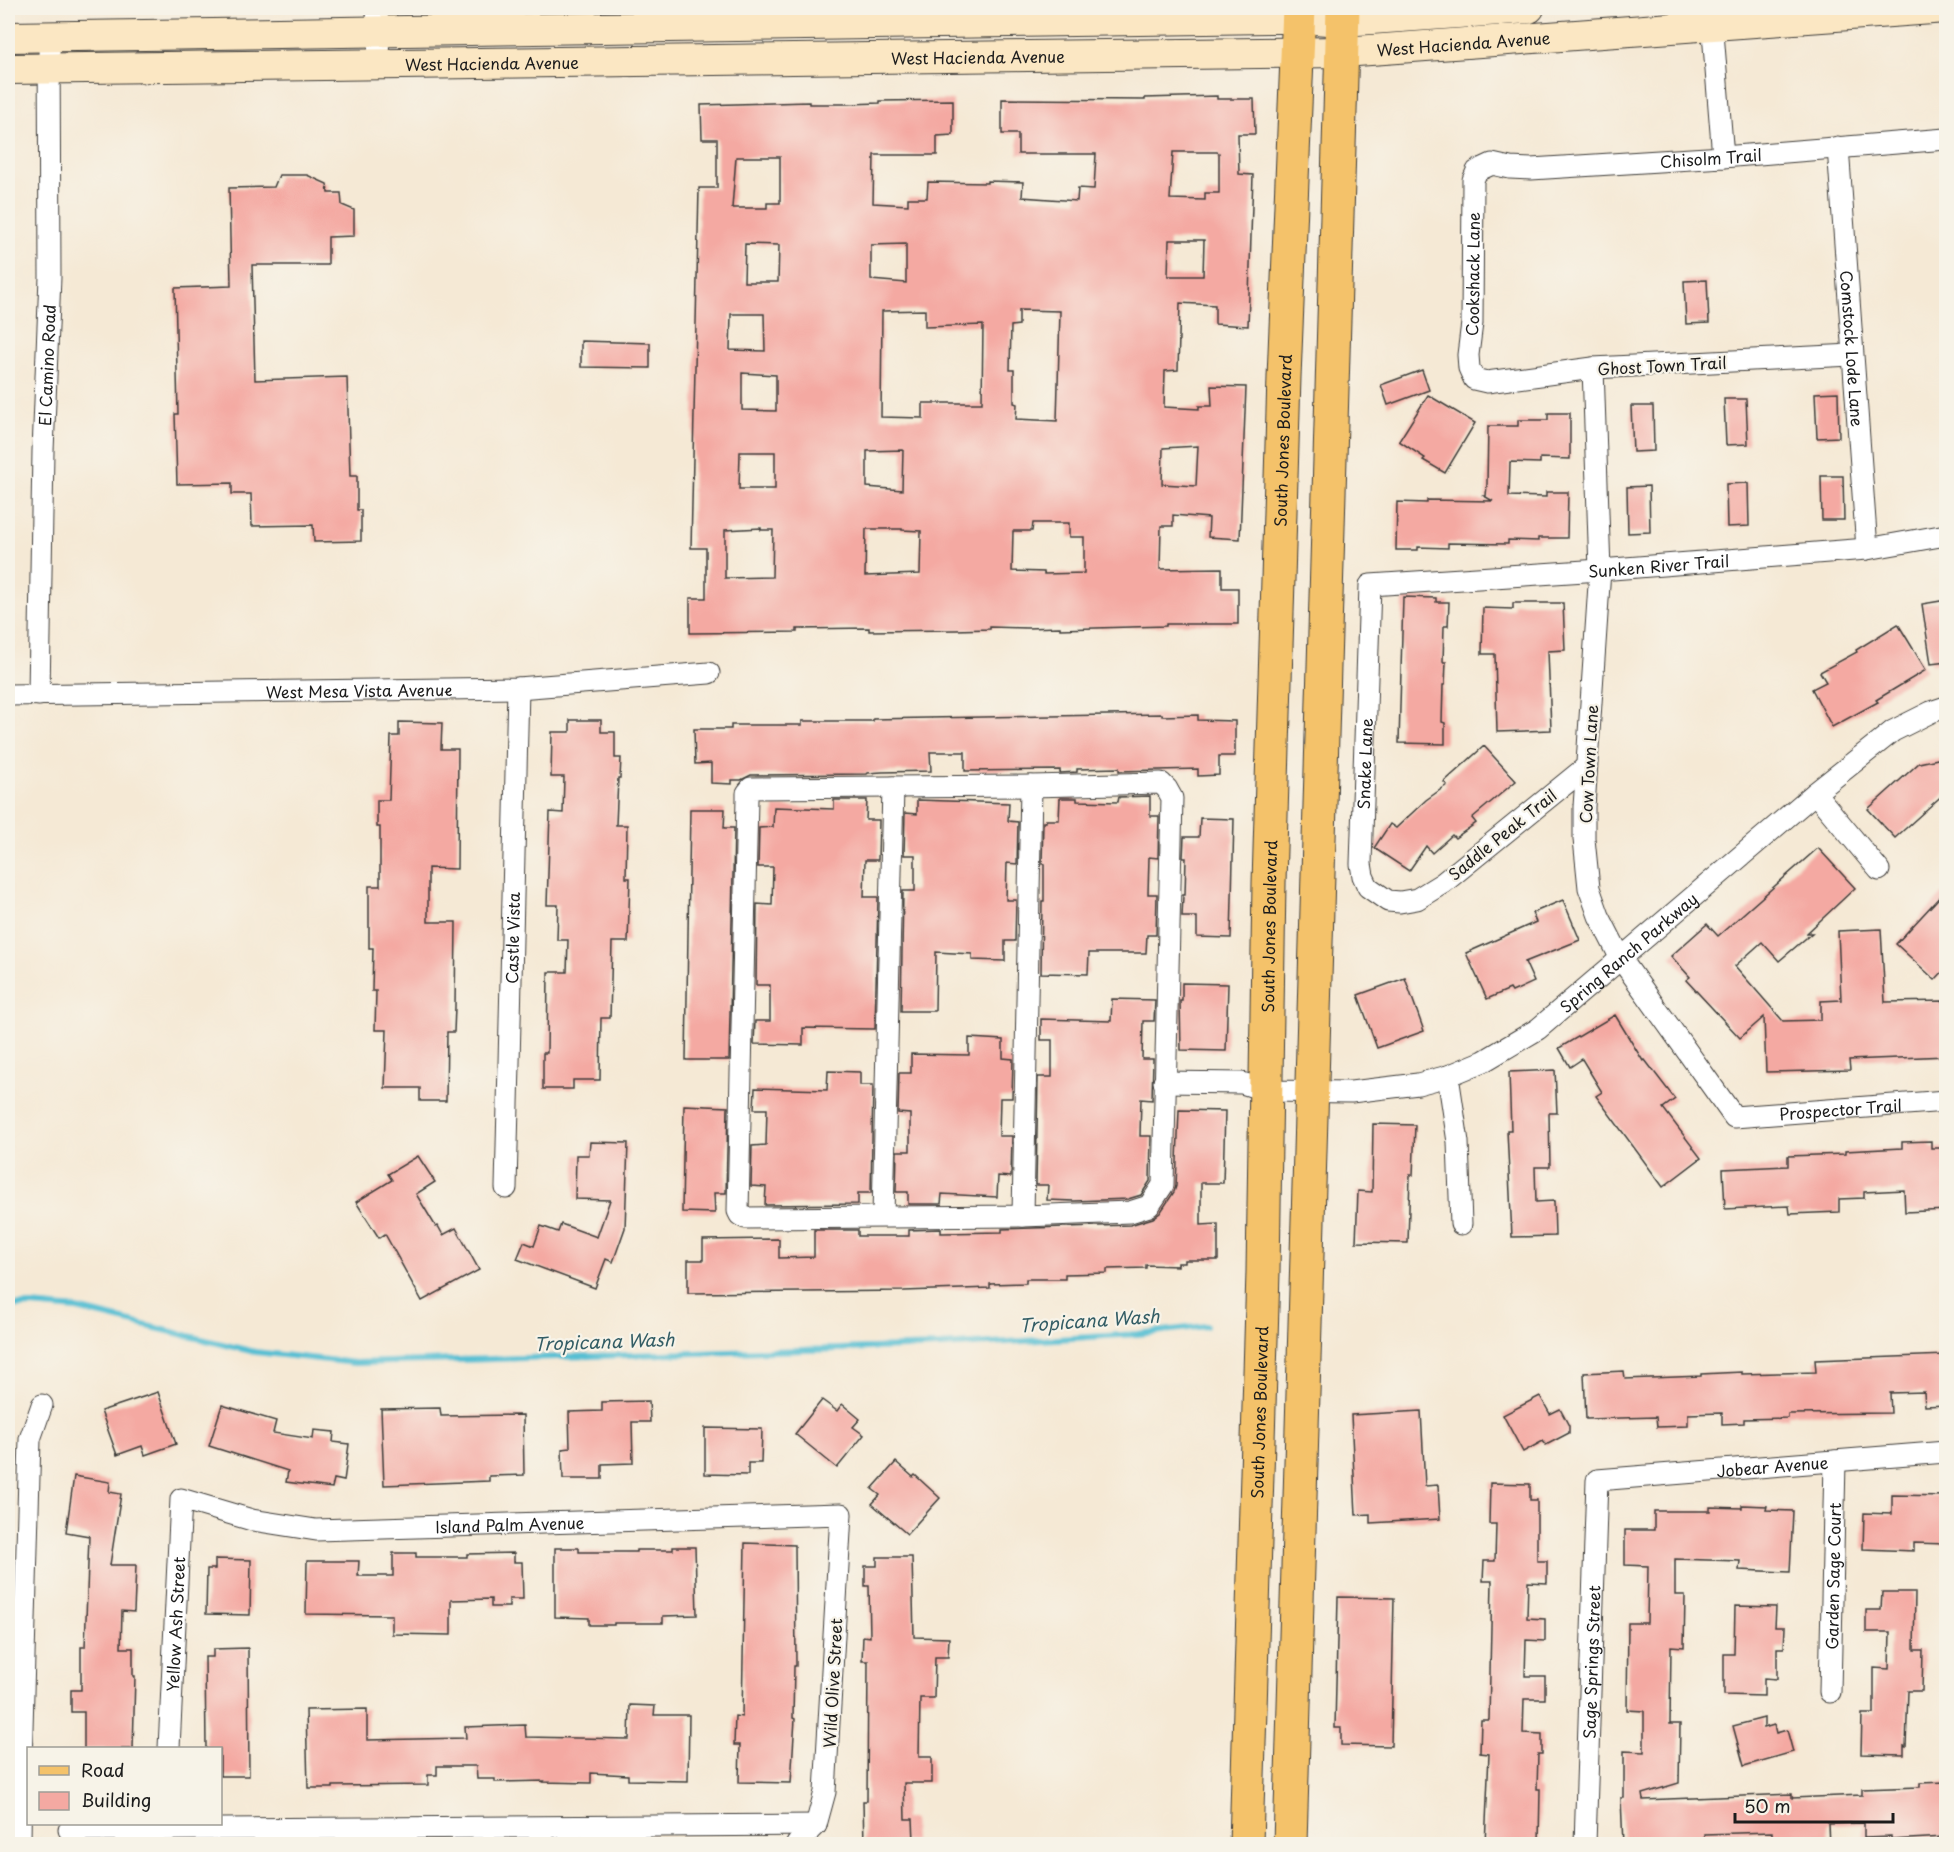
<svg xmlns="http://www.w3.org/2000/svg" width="1954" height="1852" font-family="'Playpen Sans',sans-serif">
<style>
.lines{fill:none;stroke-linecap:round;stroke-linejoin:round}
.stream{stroke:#56bfd3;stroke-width:6}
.building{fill:#f4a9a2;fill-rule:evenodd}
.minor-casing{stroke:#3d3b38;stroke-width:23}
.secondary-casing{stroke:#3d3b38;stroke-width:32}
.primary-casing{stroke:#3d3b38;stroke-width:35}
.minor{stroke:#fff;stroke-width:21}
.secondary{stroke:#fbe7c3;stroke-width:30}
.primary{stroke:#f4c26a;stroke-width:33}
.labels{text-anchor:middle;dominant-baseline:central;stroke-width:4.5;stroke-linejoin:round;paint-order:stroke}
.street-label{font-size:16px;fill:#1c1c1c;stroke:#f7f3e8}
.water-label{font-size:18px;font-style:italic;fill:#335d65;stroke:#f7f3e8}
</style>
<rect width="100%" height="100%" fill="#f7f3e8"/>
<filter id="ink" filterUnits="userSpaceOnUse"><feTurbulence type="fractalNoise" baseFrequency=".0167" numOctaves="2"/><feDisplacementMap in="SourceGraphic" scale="12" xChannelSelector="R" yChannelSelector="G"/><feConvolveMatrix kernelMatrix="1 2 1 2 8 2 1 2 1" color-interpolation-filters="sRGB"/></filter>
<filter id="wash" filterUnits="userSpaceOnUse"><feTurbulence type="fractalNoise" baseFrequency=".008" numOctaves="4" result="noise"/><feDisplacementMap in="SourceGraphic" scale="24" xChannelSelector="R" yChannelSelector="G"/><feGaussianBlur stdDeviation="1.35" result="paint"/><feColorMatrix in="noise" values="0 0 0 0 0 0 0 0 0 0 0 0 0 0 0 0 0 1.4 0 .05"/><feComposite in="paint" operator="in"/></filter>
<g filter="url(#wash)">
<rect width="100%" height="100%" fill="#f5e9d5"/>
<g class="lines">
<polyline class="stream" points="8,1306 31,1305 77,1309 255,1352 355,1363 940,1346 1137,1334 1206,1326"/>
</g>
<g id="blocks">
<g class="building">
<path d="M1217,96v3h37l1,35h-17l1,40 14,1 -5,151 -33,-2v-19l-35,-2 -2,67 -13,1 -1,36 35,2v-3h13l-1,-20 35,1 -6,152 -32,-2 1,-19 -36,-3v11h-12l-1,43 62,-1v20h16v36h-72v2l-106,3v-2l-33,1 -37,-1v2l-34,1 -87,1v-3l-72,1v3l-107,1v-35h16v-50h-15l8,-360h18v-49h-15l-1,-34 108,-3v2h39l32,-1v-2l73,-1v35l-16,1v19h-63l-1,48 35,2v-7h19l1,-16 59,1v-2l36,1 -1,15 55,4 1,-13 16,1 2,-35h-78v-20h-16v-35l143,1v-2zM1173,152h44l2,1v40h-14v7l-35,-1zM736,157h44v46h-13v5h-35zM1169,240h35l-1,36h-35zM745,244l34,1 -1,37h-34zM906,244v39l-35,-3v-35zM925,310v17l58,-2 -1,78h-59v15l-42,-1 1,-106zM1019,310l41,1 -3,110 -41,-2 1,-15 -3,-1v-33h-4l1,-44 8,-1zM731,314h33l1,37 -35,-1zM742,373l34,2v36l-34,-1zM1198,446l-2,40 -34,-2 1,-36zM903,450l-1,40 -35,-3v-36zM740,452h35v37h-36zM1033,523h36v14h15v36l-40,1v-2l-32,-1 1,-40h19zM761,528v2h12l-1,47 -47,1v-48zM866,529h36v1l19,1 -1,43 -55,2z"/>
<polygon points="279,175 307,175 327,184 328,193 341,193 342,205 354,210 354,236 328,237 328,265 252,265 255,380 347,377 350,476 357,476 357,510 361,510 361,541 314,542 313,525 252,526 251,494 232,494 232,483 177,484 175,414 178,414 175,288 231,286 229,188 274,187"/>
<polygon points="1707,280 1709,323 1686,324 1684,281"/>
<polygon points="581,341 650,343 650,368 581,367"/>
<polygon points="1422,370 1429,390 1388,405 1381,385"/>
<polygon points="1838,392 1839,437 1817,438 1815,393"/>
<polygon points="1428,395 1475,423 1445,473 1423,460 1425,458 1399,441"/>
<polygon points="1724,399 1746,399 1748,444 1726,445"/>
<polygon points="1631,406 1653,406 1654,451 1633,452"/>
<polygon points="1548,413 1570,413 1570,459 1540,458 1540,463 1510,462 1509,496 1546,497 1546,492 1568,492 1567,538 1538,538 1538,541 1508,540 1508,544 1448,543 1448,548 1418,547 1418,550 1396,550 1397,502 1427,503 1427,500 1493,501 1484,496 1486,496 1487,484 1488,426 1518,426 1518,420 1548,420"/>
<polygon points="1821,476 1843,476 1844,520 1822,520"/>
<polygon points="1748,483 1749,526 1727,527 1726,484"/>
<polygon points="1649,486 1650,532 1628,533 1627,487"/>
<polygon points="1403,597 1436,598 1436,602 1449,602 1448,626 1444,626 1443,662 1446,662 1445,685 1443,685 1442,722 1445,723 1445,744 1399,743"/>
<polygon points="1947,600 1947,662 1931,664 1922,604"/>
<polygon points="1513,603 1563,603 1565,650 1548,651 1551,730 1497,732 1495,654 1482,654 1483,608 1513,609"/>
<polygon points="1898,624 1926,670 1876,700 1878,702 1832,727 1812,689 1826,682 1820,672 1857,652 1856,650"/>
<polygon points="1162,714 1162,716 1198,715 1198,720 1235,721 1235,756 1219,756 1219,775 1198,776 1198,769 1119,771 1119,768 1077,769 1077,772 1060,773 1060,770 965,771 965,752 930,752 931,771 882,772 868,773 867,774 751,775 741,780 732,780 732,784 711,783 711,763 695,764 694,729 731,729 731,725 802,725 802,721 873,721 873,719"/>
<polygon points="570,720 601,720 601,732 615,732 615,758 621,758 620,778 618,778 616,825 627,825 626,878 630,878 628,942 612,942 610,1018 601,1018 600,1080 573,1080 573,1089 543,1089 543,1053 547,1053 548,972 567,972 568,940 557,940 558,905 547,905 550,812 563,813 564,777 551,777 552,732 570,732"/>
<polygon points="399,722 442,723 441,749 458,749 457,869 428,868 428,922 456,922 455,1007 454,1032 447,1032 446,1101 420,1101 420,1088 385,1088 387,1030 375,1030 376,991 372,991 373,948 369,948 369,886 380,886 380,827 377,827 377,800 389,800 391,736 399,736"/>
<polygon points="1484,746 1516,781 1472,818 1476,823 1455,838 1452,835 1432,853 1426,846 1409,871 1374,848 1390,824 1396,828 1426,800 1447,785 1444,782"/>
<polygon points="1947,757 1947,791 1895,838 1868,809 1919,763"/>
<polygon points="1150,796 1150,816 1159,816 1158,858 1149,857 1148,894 1157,894 1156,935 1147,935 1146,953 1089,953 1088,974 1041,973 1042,901 1044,901 1044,864 1042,864 1043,822 1046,822 1046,820 1059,820 1060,798 1077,798 1077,801 1118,802 1119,797"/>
<polygon points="834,800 867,800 866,820 879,820 878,860 865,860 864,897 878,897 875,1029 803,1028 803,1045 754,1044 755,1021 770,1021 770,985 756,985 757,904 772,905 773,867 758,867 759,828 773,827 774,807 834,809"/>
<polygon points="917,800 1009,803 1008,821 1018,822 1017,864 1007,863 1006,900 1016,900 1015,941 1005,941 1005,961 972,960 972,954 936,952 935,1011 901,1011 903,891 915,891 915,855 904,855 905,813 917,814"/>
<polygon points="690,809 725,809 724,828 734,828 729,1060 686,1060"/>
<polygon points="1200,818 1234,819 1231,938 1197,937 1197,917 1182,917 1183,895 1185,895 1186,858 1183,858 1184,837 1199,837"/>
<polygon points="1818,848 1855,888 1807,933 1812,933 1779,961 1762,942 1735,966 1783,1021 1821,1020 1821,1001 1841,1000 1838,931 1881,929 1885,1002 1947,1001 1947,1056 1849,1060 1850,1070 1766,1072 1764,1017 1740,1038 1686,980 1690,977 1671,956 1707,924 1718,936"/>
<polygon points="1947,889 1947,967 1935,980 1896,944"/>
<polygon points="1563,900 1580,940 1525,962 1534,982 1512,992 1510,989 1487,999 1466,953 1536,922 1532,913"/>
<polygon points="1405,978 1424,1031 1377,1048 1358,995"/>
<polygon points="1182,983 1228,984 1226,1051 1181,1050 1180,1001 1182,1001"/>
<polygon points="1112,999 1155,1000 1154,1021 1143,1021 1142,1059 1153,1059 1152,1100 1141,1099 1140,1136 1151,1136 1150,1181 1141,1195 1128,1199 1074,1201 1047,1200 1048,1185 1036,1185 1038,1077 1052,1077 1052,1040 1041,1040 1041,1019 1111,1021"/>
<polygon points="1615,1015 1643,1061 1645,1060 1675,1099 1663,1108 1701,1158 1663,1187 1596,1096 1602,1092 1582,1059 1570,1067 1559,1048"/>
<polygon points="969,1038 1003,1040 1003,1058 1013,1059 1012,1098 1000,1098 999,1136 1012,1136 1011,1177 998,1176 997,1197 942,1194 941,1204 908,1204 908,1192 896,1192 897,1151 910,1151 910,1114 898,1113 899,1073 911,1073 911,1054 969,1055"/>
<polygon points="1555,1070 1557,1113 1549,1113 1550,1167 1535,1167 1536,1202 1554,1201 1555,1236 1512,1237 1507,1130 1511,1130 1509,1072"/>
<polygon points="828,1071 860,1072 860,1085 873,1085 871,1193 858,1193 858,1204 765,1205 766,1187 751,1186 752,1146 766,1145 767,1109 754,1109 755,1088 827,1090"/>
<polygon points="684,1105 728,1107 726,1193 714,1193 715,1213 682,1212"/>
<polygon points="1179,1110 1225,1111 1223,1183 1201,1183 1201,1225 1218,1224 1218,1260 1185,1260 1185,1263 1178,1263 1178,1266 1146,1265 1146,1268 1107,1269 1107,1273 1065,1274 1065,1279 1026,1279 1026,1283 990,1284 990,1288 904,1291 688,1293 688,1260 703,1260 703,1240 779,1239 779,1258 814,1257 814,1230 858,1230 858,1236 909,1236 909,1230 941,1229 941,1233 1002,1232 1002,1229 1130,1225 1153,1218 1160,1213 1174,1192 1176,1186"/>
<polygon points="1373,1124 1415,1125 1413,1175 1410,1175 1408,1243 1356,1242 1358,1191 1372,1192"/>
<polygon points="1931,1141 1931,1148 1947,1148 1947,1210 1905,1212 1904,1190 1864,1192 1864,1198 1839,1199 1839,1212 1790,1214 1789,1206 1725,1209 1723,1169 1788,1166 1788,1156 1845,1154 1845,1151 1902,1148 1902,1142"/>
<polygon points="590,1142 628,1143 625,1228 613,1262 606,1259 595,1288 517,1259 524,1242 534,1246 541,1226 558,1232 561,1224 597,1237 610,1200 575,1199 576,1155 589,1155"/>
<polygon points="418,1156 435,1182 416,1194 436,1227 438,1226 443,1235 456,1228 479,1270 422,1301 385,1234 379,1238 356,1202 392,1180 388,1174"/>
<polygon points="1947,1355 1947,1405 1925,1406 1924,1392 1890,1393 1891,1413 1788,1414 1788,1418 1744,1419 1744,1423 1722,1424 1722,1413 1688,1414 1688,1426 1657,1427 1656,1417 1586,1419 1584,1373 1624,1371 1625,1379 1701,1376 1701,1374 1742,1372 1742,1374 1816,1372 1815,1360"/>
<polygon points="158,1392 176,1444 145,1455 142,1446 117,1455 101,1411"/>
<polygon points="1540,1396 1550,1414 1560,1409 1569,1426 1569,1433 1546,1445 1543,1441 1523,1452 1503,1415"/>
<polygon points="822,1400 837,1411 842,1404 860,1419 853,1427 864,1435 837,1468 795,1434"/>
<polygon points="649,1401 650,1422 632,1422 633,1463 602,1464 602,1479 563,1479 562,1449 570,1448 569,1412 602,1411 602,1402"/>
<polygon points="222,1405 276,1421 273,1433 313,1439 314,1430 334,1432 333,1442 349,1444 344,1481 334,1479 332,1488 286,1482 288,1471 209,1446"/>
<polygon points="440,1408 441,1416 523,1415 524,1475 489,1476 489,1481 384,1485 381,1409"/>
<polygon points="1421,1411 1425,1486 1438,1485 1440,1519 1370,1523 1370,1514 1356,1515 1351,1415"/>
<polygon points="705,1428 762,1429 761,1463 748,1463 748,1475 705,1474"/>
<polygon points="896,1462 913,1477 915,1475 940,1498 907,1534 872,1504 880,1495 872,1489"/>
<polygon points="74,1476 110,1482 109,1492 121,1494 110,1565 136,1565 134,1612 122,1611 121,1648 133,1648 133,1676 135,1676 133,1749 84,1749 84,1712 71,1712 71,1690 81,1690 81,1647 85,1647 89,1536 66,1532"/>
<polygon points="1490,1483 1530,1484 1530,1500 1537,1500 1537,1561 1547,1561 1547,1583 1528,1582 1527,1618 1545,1619 1545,1641 1526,1640 1525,1676 1545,1676 1545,1699 1524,1699 1523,1733 1542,1734 1542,1754 1538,1754 1537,1789 1540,1789 1539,1843 1485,1845 1489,1754 1480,1753 1481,1720 1489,1720 1492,1581 1483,1581 1484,1561 1495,1561 1496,1524 1489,1524"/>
<polygon points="1892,1495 1947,1496 1947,1544 1914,1543 1914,1551 1863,1549 1864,1513 1892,1514"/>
<polygon points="1742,1505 1767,1506 1766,1510 1793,1511 1790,1572 1739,1570 1740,1561 1675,1559 1675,1595 1685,1595 1684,1647 1671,1646 1670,1724 1680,1724 1679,1783 1642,1794 1643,1800 1792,1794 1792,1798 1862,1795 1862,1789 1920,1787 1920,1783 1947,1782 1945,1837 1891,1840 1891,1837 1864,1838 1864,1823 1828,1824 1829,1845 1772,1845 1772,1832 1704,1834 1704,1845 1623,1845 1621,1798 1624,1798 1624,1751 1644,1752 1644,1711 1627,1710 1628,1623 1647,1623 1648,1566 1625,1565 1625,1530 1654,1530 1654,1511 1710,1511 1710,1507 1742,1508"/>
<polygon points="745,1543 795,1545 796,1666 794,1666 793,1718 795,1719 791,1783 739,1782 740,1745 734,1745 735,1716 742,1717"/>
<polygon points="673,1547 695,1547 697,1615 663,1616 663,1623 614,1623 614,1625 589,1625 589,1618 555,1617 555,1548 579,1548 579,1552 636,1552 636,1550 673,1550"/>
<polygon points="393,1553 416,1553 416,1557 467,1557 467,1554 514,1553 514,1562 522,1562 523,1599 509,1599 509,1607 491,1607 491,1599 451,1600 451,1635 392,1634 392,1615 306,1614 307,1561 359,1561 358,1576 393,1576"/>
<polygon points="877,1557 912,1557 914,1637 949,1638 948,1657 935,1657 934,1698 920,1698 919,1757 932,1757 932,1783 904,1783 905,1819 913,1819 914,1841 904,1841 904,1845 864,1845 863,1801 867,1801 868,1661 862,1661 863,1636 870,1637 869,1586 865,1586 865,1566 877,1566"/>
<polygon points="215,1559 251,1560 250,1615 206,1614 207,1569 215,1569"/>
<polygon points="1882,1592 1915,1592 1914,1650 1923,1650 1922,1691 1908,1691 1906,1747 1904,1746 1904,1755 1861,1754 1862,1714 1874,1714 1874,1668 1889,1669 1890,1632 1866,1632 1866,1610 1881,1610"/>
<polygon points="1338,1597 1394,1598 1391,1746 1341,1745 1341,1728 1335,1728"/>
<polygon points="1735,1606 1776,1607 1775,1627 1785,1627 1784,1648 1777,1648 1777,1679 1764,1678 1764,1696 1724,1695 1724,1654 1734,1654"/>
<polygon points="248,1648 249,1776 220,1776 220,1749 206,1749 205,1657 213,1657 213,1649"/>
<polygon points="630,1705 655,1706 654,1715 689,1715 688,1781 628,1780 628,1775 591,1773 591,1783 543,1782 544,1781 495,1782 495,1779 477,1779 476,1766 437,1766 437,1775 428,1775 428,1785 333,1786 333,1788 308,1788 306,1710 367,1709 367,1740 466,1738 465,1727 525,1725 526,1737 629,1739"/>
<polygon points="1764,1718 1764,1728 1774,1725 1776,1733 1787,1730 1793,1752 1744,1766 1733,1726"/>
</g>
</g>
</g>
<g filter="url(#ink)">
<use href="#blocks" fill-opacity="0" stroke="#3d3b38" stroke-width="1.5"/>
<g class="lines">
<g class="minor-casing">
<g id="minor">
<polyline points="377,8 379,64"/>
<polyline points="1711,8 1723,157"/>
<path id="s1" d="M1838,147l29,402"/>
<path id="s2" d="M1852,355l-259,13 -106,14 -13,-3 -5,-11 -1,-13 4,-32 1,-143 4,-9 15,-7 18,4 21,1 192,-12 223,-18"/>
<path id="s3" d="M1593,368l7,202 -16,237v32l5,49 10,28 22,43 113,158 212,-16"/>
<path id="s4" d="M8,695l510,-7 191,-15"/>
<path id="s5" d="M39,695l4,-244 7,-174 -1,-241"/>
<path id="s6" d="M1586,767l-143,116 -26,16 -17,3 -12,-1 -20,-14 -5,-11 -2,-12 9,-279 230,-15 267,-21 79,-14"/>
<polygon points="1161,783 1167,789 1172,798 1163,1185 1149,1206 1130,1212 1023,1216 745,1218 740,1215 738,1211 747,798 747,793 751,788 1031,786"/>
<polyline points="1815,793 1879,870"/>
<polyline points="1448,1076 1458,1142 1461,1224"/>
<path id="s7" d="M1164,1082l78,1 25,8 84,1 67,-8 30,-8 36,-15 54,-32 277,-236 78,-62 38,-19 15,-5"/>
<path id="s8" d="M506,1188l12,-500"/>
<polyline points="883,1216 893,787"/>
<polyline points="1023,1216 1031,786"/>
<path id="s9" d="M1830,1692l5,-231"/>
<path id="s10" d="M169,1748l12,-249 71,21 64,10 525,-16 -16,278 -9,33 -19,19"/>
<polyline points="69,1830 816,1825"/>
<polyline points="20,1844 21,1765 30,1439 42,1405"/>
<path id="s11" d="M1585,1844l12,-364 349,-28"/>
</g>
</g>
<g class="secondary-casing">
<g id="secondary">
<polyline points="8,37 1270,18 1299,18 1343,21 1529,8"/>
<path id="s12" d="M8,69l1335,-17 603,-44"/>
</g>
</g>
<g class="primary-casing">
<g id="primary">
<path id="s13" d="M1246,1844l17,-572 6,-389 15,-506 15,-369"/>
<polyline points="1290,1844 1343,8"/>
</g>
</g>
<use href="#minor" class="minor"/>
<use href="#secondary" class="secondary"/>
<use href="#primary" class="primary"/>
</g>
</g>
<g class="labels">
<g class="street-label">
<text stroke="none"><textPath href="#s12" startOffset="1456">West Hacienda Avenue</textPath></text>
<text stroke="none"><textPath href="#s12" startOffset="970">West Hacienda Avenue</textPath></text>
<text stroke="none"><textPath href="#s12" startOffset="484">West Hacienda Avenue</textPath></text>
<text stroke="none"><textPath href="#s2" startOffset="826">Chisolm Trail</textPath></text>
<text stroke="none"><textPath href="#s2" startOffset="486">Cookshack Lane</textPath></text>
<text stroke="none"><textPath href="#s1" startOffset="202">Comstock Lode Lane</textPath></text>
<text transform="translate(1662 365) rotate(-3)">Ghost Town Trail</text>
<text stroke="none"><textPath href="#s5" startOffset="330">El Camino Road</textPath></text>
<text stroke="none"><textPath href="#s13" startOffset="1404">South Jones Boulevard</textPath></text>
<text stroke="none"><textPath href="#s6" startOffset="861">Sunken River Trail</textPath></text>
<text stroke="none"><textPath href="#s4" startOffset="351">West Mesa Vista Avenue</textPath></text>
<text stroke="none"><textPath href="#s6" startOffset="393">Snake Lane</textPath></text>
<text transform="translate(1588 764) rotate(-87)">Cow Town Lane</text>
<text transform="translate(1502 834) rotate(-39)">Saddle Peak Trail</text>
<text stroke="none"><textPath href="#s13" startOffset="918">South Jones Boulevard</textPath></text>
<text stroke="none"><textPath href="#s8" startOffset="250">Castle Vista</textPath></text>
<text stroke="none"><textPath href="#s7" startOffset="507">Spring Ranch Parkway</textPath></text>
<text stroke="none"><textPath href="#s3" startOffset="900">Prospector Trail</textPath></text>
<text stroke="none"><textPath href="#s13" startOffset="432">South Jones Boulevard</textPath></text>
<text stroke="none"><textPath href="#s11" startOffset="540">Jobear Avenue</textPath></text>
<text stroke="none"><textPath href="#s10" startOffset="582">Island Palm Avenue</textPath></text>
<text stroke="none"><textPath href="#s9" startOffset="116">Garden Sage Court</textPath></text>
<text stroke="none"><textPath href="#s10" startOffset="124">Yellow Ash Street</textPath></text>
<text stroke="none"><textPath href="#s11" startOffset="182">Sage Springs Street</textPath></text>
<text transform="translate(832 1683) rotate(-87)">Wild Olive Street</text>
</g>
<g class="water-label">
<text transform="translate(1089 1320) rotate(-4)">Tropicana Wash</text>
<text transform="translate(604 1341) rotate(-2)">Tropicana Wash</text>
</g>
</g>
<rect width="1954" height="1852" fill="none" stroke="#f7f3e8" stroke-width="30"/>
<rect x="27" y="1747" width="195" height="78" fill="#f7f3e8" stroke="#9f9d96" stroke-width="1.5"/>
<rect x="39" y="1766" width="30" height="9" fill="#f4c26a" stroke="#9f9d96" stroke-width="1.5"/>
<text x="81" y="1777" font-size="18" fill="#1c1c1c">Road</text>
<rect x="39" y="1792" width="30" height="18" fill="#f4a9a2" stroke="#9f9d96" stroke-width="1.5"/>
<text x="81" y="1807" font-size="18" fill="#1c1c1c">Building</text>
<path d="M1735 1813v9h158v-9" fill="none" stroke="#1c1c1c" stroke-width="3"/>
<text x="1744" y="1813" font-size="18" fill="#1c1c1c" stroke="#f7f3e8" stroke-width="4.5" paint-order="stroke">50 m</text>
</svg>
